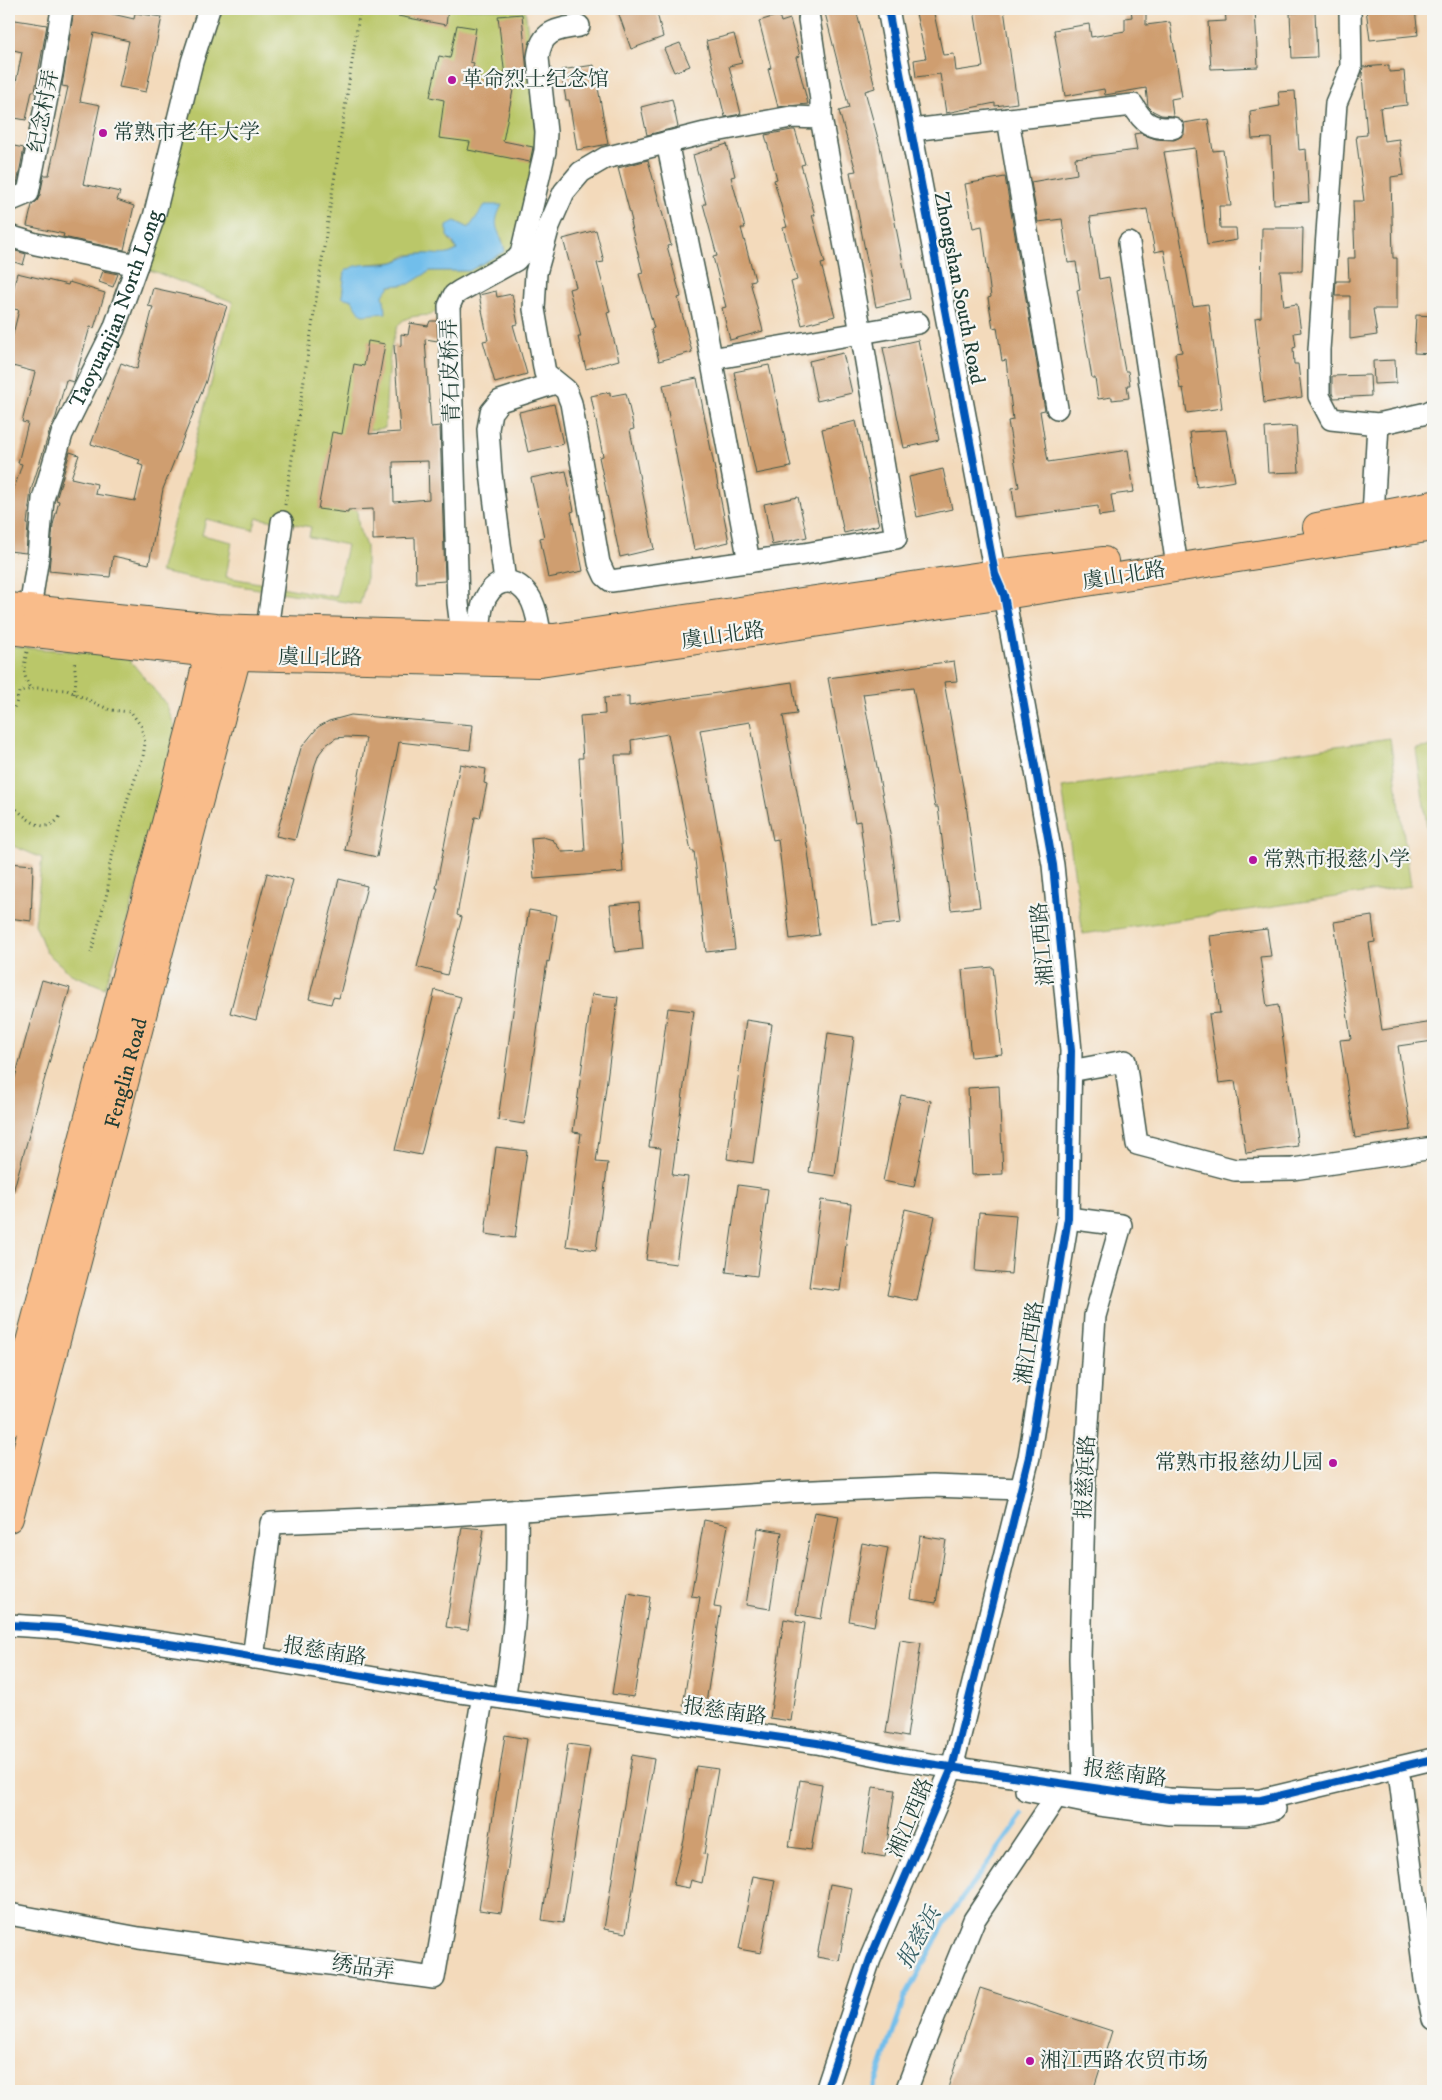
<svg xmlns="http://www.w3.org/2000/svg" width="1442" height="2100" font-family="'IM FELL DW Pica','Noto Serif SC',serif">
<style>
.green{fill:#bac769;stroke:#6c824e;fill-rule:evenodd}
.water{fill:#71beeb;stroke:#487e90}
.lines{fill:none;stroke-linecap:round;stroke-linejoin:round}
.stream{stroke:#71beeb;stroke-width:5}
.building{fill:#cf9e6f;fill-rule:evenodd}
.minor-casing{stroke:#3f5548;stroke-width:24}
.major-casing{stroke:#3f5548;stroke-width:30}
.path{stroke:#3f5548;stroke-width:3;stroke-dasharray:1 4;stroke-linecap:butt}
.minor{stroke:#fff;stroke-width:21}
.major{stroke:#f9bc8a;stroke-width:28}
.cycleway-casing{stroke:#f6f6f2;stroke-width:11}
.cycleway{stroke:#0057b8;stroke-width:8}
.poi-dot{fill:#b5179e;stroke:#f6f6f2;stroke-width:2}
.labels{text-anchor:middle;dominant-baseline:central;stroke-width:4.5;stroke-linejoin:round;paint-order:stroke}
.poi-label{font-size:21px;fill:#1f3d34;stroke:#f6f6f2;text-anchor:start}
.street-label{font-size:21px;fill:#1f3d34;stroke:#f6f6f2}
.water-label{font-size:22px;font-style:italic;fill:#345d62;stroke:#f6f6f2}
</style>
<rect width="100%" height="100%" fill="#f6f6f2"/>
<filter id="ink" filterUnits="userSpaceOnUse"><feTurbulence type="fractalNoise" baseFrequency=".02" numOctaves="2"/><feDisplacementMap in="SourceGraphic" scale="10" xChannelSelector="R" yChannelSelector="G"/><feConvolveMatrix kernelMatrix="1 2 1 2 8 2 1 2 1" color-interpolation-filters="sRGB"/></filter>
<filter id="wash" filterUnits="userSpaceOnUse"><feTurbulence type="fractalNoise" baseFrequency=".0096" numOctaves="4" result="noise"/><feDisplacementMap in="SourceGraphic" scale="20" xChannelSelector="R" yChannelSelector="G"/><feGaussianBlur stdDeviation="1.12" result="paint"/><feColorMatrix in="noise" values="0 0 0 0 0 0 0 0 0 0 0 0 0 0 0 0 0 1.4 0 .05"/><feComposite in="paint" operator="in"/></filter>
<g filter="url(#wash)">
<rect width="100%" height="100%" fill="#f3dabb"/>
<g class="green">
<path d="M211,9h314l16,134 -23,107 -87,65c-10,1 -22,0 -30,7 -14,13 -15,85 -16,106l-22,3 -8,63 4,35 7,17v35l-6,23 -162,-24 -38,-8 73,-270 -96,-37zM496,216l-1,12 7,11 3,12 -36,20h-39l-21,13 -19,2 -7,9 3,17 -28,-6 -6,-7 -10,-2 3,-26 23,-7 26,-2 13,-7 18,-1 20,2 12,-6 -10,-14 8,-15 14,7 6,-7zM257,518l54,9 -2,10 38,8 -11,52 -110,-20 6,-35 -30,-7 4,-16 47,11z"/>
<polygon points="9,647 70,651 128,658 166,704 175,727 163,791 125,930 105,988 71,974 46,952 35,924 42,858 11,845 9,829"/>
<polygon points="1390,738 1411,886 1083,934 1062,787"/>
<polygon points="1433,746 1433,870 1416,749"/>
</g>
<path class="water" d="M485,205h17c-12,23 -2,24 3,46l-36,20h-39l-21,13 -19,2 -7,9 3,18 -24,2 -10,-15 -10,-3 3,-26c18,-11 30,-4 49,-9 12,-4 15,-8 29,-8 14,-1 22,4 34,-4l-4,-8 -6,-6v-11l8,-4 14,7z"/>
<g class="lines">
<polyline class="stream" points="873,2091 905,1997 947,1919 1023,1815"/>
</g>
<g id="blocks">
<g class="building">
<polygon points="74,9 91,9 134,19 135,13 162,17 146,92 119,87 129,41 94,33 80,101 100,105 83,184 120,192 117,200 134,206 124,250 63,237 64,234 27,226 32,205 37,201 40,195 44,175 49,175 68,87 62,86"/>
<polygon points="399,9 448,9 446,25 398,16"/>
<polygon points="617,9 656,9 663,37 631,49"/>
<polygon points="824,9 856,9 875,88 865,91 880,146 910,299 876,307 850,172 856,171 839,111 849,108"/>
<polygon points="915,9 933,9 943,55 954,54 956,71 983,67 974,9 1004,9 1017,103 995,106 995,103 946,113 940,74 916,77 914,60 926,58"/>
<polygon points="1131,9 1146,9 1146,25 1170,22 1182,97 1171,99 1173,116 1161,115 1153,111 1148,106 1146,88 1105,95 1104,89 1065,96 1054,30 1089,24 1091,37 1125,31 1125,18 1132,17"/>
<polygon points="1225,9 1255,9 1258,67 1211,69 1208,22 1226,21"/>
<polygon points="1366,9 1415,9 1418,35 1370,40"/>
<polygon points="1315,12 1317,57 1292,58 1290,13"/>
<polygon points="522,14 527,74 505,77 498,16"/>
<polygon points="779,15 781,22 790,19 800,56 796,57 808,104 778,107 768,69 771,68 759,21"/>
<polygon points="9,19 47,25 35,91 32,91 26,120 9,117 22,52 9,49"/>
<polygon points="457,25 476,28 470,62 474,63 471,77 514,85 503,141 533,147 530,162 468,150 470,142 439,138 444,100 430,97 439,56 450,58"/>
<polygon points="734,34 742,63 729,66 741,114 725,117 706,41"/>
<polygon points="680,43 690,66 674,72 664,49"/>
<polygon points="594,65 608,144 577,150 569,100 566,100 561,70"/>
<polygon points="1389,65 1389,72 1404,71 1407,105 1380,108 1384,141 1399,139 1404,175 1391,177 1393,258 1397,258 1397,309 1373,309 1377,335 1350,339 1350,296 1335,296 1336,281 1349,281 1348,258 1355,258 1353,201 1364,201 1356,136 1367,135 1362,75 1363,67"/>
<polygon points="1295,91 1299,150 1306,149 1309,202 1274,204 1271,138 1252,139 1250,111 1280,106 1278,92"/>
<polygon points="672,99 678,127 647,135 641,107"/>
<polygon points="1208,119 1213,151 1223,150 1231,206 1219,206 1220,228 1236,228 1237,240 1207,245 1195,148 1164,152 1193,306 1208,304 1222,408 1187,413 1183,388 1180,389 1175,353 1182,352 1164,250 1155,252 1147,209 1090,217 1099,279 1109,277 1123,360 1125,371 1128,371 1130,385 1127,385 1129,398 1112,400 1112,397 1098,399 1095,378 1092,378 1077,290 1080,289 1076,262 1068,263 1062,219 1038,222 1031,182 1077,174 1075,158 1137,150 1134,134 1140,133 1156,139 1174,140 1184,135 1184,123"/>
<polygon points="792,130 795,130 805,164 801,165 815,215 812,215 825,263 821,264 835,316 802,325 791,282 797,280 783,228 787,227 774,180 777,179 765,135"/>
<polygon points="727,144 735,176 731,177 745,228 741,228 755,280 750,281 763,331 730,340 722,308 726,307 713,257 717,256 703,204 706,204 693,155"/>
<polygon points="9,145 24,148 17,184 9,188"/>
<polygon points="648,160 671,245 667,246 681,297 678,298 692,352 659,361 651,329 654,328 639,274 643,273 630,222 632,221 618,168"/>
<polygon points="1005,177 1045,410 1040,411 1048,462 1128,450 1134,492 1111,495 1114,514 1099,516 1098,506 1016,517 1012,488 1019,487 1008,421 1013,420 1006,360 1002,361 997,327 993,328 988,298 991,297 982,226 973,228 965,184"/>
<polygon points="1262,228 1303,228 1302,271 1280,271 1284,306 1297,304 1301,332 1294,333 1296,347 1293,348 1294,364 1298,364 1302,397 1264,403 1255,318 1261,317"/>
<polygon points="596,230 604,262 597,263 610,312 607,313 619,360 586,369 578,337 581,337 569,289 576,287 563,239"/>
<polygon points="9,249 26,254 23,265 9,260"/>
<polygon points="103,271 118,274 113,287 99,282"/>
<polygon points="17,273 68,285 69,282 105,293 94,328 90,327 75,379 74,382 66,380 56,417 50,430 31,490 27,524 28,524 26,553 9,551 10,520 9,520 9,511 11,489 14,489 22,464 18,463 28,423 22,422 35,372 9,365 9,350 19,310 9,308"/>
<polygon points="153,288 208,300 227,306 219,330 206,381 163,489 149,564 113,556 110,577 49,571 53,525 59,501 56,500 70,452 79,455 71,478 97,484 95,494 135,501 143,466 138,464 140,460 91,444 121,363 137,369 153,307 148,306"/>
<polygon points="496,291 497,297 512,294 518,324 513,325 527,374 495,383 483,341 488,340 479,295"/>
<polygon points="1416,315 1433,316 1433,354 1414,353"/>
<path d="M430,321h7l1,20 -13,-2 6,88 9,-1 5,155 -29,2 -1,-45 -42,2v-31l-25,1v3l-30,-4 14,-77 10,2 12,-70 10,2 4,-25 17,3 -16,90 31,-2 -6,-87 7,1v-12l7,1 2,-12 18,3zM428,461l1,38 -35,3 -1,-40z"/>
<polygon points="918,340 939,440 904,448 883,348"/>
<polygon points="843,353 852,393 817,401 809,361"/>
<polygon points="1395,360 1396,383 1374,384 1373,361"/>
<polygon points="769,365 791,467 756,474 734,372"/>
<polygon points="1370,375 1371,396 1334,398 1332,393 1332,376"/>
<polygon points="697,378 729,542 694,550 663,385"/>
<polygon points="610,392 610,396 626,393 634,429 630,430 654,549 620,557 599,457 603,456 591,396"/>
<polygon points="554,404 563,444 528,452 519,412"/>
<polygon points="856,421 879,525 844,533 822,429"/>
<polygon points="1296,426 1299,472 1268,473 1265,428"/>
<polygon points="1226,430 1235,481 1197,487 1190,432"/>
<polygon points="943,469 952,509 917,517 909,477"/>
<polygon points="566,471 574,511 571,512 583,571 548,578 540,538 544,537 531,478"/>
<polygon points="798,497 807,537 772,545 764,504"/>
<polygon points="954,661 957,681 944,682 966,804 980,907 951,910 938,807 935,807 913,688 863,694 891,839 901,923 873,926 860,821 855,822 828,678"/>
<polygon points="792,682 797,714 783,716 808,851 819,935 790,939 778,839 773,840 750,722 700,730 724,862 735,949 706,952 694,851 691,851 668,734 631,740 632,755 615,755 623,872 534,879 531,838 543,837 553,840 562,852 585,851 579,758 583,758 580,716 605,714 604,698 629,696 629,706"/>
<polygon points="351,715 473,725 470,750 399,742 377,857 345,850 366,738 346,737 336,738 326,745 319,754 315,765 295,840 276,836 301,748 318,727 329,721"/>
<polygon points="460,764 486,769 484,783 487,784 480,818 475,817 457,915 462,917 447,975 417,967 438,888 436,888"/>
<polygon points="9,863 33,865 31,921 9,918"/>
<polygon points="267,873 293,880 256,1020 230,1013"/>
<polygon points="339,879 367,886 339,998 333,997 331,1004 309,999"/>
<polygon points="639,902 643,949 615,952 610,905"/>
<polygon points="529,910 557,915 549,962 547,961 524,1124 498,1120 520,961"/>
<polygon points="1372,916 1375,942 1369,943 1382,1030 1433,1022 1433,1041 1398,1046 1411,1130 1355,1138 1340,1040 1351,1039 1334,922"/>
<polygon points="1267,929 1271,956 1260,957 1267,1007 1278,1005 1298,1146 1246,1153 1235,1081 1219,1083 1209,1014 1220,1013 1210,936"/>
<polygon points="993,967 1002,1054 971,1057 962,970"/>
<polygon points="42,980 70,988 13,1192 9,1192 9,1099"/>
<polygon points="435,990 461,997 421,1155 395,1150"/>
<polygon points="592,994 618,997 596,1162 608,1163 596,1250 566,1246 581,1133 573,1132"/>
<polygon points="668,1008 694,1011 672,1175 688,1177 676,1264 646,1260 661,1148 649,1147"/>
<polygon points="746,1020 772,1024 753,1163 727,1159"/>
<polygon points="828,1033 854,1037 835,1176 809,1172"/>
<polygon points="999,1086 1003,1174 972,1175 968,1088"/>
<polygon points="901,1095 931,1101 914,1187 883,1181"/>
<polygon points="496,1147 527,1151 515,1238 485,1234"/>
<polygon points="738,1185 768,1189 757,1276 726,1272"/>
<polygon points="821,1200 851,1204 840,1291 809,1287"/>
<polygon points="905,1209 935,1216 917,1301 887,1295"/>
<polygon points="979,1212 1016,1215 1011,1274 975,1271"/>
<polygon points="814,1512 839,1516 821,1619 796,1614"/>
<polygon points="704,1520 728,1525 714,1607 721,1608 705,1709 683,1706 700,1597 691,1596"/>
<polygon points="462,1527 484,1529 468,1630 446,1627"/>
<polygon points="758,1528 782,1532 770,1609 746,1605"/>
<polygon points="920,1536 946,1540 936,1603 910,1599"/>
<polygon points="862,1543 888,1548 874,1626 849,1621"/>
<polygon points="628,1593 650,1597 634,1697 612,1694"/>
<polygon points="784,1619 805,1623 791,1721 770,1718"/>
<polygon points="900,1640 921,1643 907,1737 886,1733"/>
<polygon points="505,1735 527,1739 501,1913 479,1910"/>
<polygon points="568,1744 590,1747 563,1923 542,1920"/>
<polygon points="632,1755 654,1759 626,1933 604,1929"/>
<polygon points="696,1766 718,1769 704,1854 707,1855 702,1883 691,1880 689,1888 673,1885 684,1840"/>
<polygon points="800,1780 822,1784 811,1850 789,1847"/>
<polygon points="873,1787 895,1790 885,1857 863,1853"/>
<polygon points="753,1876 775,1880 761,1953 739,1949"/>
<polygon points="830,1884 852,1888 839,1961 817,1957"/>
<polygon points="980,1988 1112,2031 1093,2091 947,2091"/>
</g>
</g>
</g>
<g filter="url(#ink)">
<use href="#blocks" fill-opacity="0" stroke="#3f5548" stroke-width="1"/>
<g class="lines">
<g class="minor-casing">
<g id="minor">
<polyline points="1350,9 1351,68 1336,103 1319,350 1319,396 1331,419 1378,424 1427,413 1433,410"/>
<polyline points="809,19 821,100 821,118"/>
<polygon points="791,117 821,118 862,338 896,538 804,554 611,581 605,576 599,563 571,403 566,390 545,373 534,309 536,273 549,226 564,192 581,172 605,158 705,133"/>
<polyline points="1008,119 1057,408"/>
<path d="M911,130l222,-25c10,18 18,24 40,23"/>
<polyline points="667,142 704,320 749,562"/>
<polyline points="9,201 28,193 52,72 62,9"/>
<polyline points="9,236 36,244 137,265"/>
<polyline points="1129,243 1175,553"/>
<polyline points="711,359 918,323"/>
<polyline points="1373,516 1378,424"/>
<polyline points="505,582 491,473 488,429 491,412 500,401 555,383"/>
<path id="s1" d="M30,609l8,-52 5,-58 19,-65 52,-105 40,-112 38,-155 17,-53"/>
<polyline points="267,629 282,522"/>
<path d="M462,635l-4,-32 -9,-297 5,-11 6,-4 56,-31 5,-6 24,-103 1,-19 -8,-74c3,-27 18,-29 41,-32"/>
<path d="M479,635c1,-9 1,-21 4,-31 9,-24 30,-31 46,-8 8,12 9,28 12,41"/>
<polyline points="1070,1071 1125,1061 1137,1144 1235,1170 1293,1169 1433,1148"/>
<polyline points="1068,1218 1121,1225 1095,1316 1085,1470 1080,1659 1084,1785"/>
<polyline points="9,1625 59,1628 197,1648 446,1690 817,1743 902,1760 1169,1799 1218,1801 1261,1800 1433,1759"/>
<polyline points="253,1658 271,1523 421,1517 791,1492 932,1486 1021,1489"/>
<path d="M504,1698c12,-63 14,-124 13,-188"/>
<polyline points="1400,1780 1425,1980 1433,2019"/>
<polyline points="1026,1790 1099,1805 1169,1814 1246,1815 1275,1809"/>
<polyline points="9,1914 139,1938 434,1978 483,1695"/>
<polyline points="826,2091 870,1959 952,1768 1029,1457 1068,1218 1071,1051 1053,865 1004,595 995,574 888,9"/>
<polyline points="906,2091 934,2018 974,1920 1056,1797"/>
</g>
</g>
<g class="major-casing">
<g id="major">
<polyline points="1317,527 1433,505"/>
<polyline points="9,607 215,628 554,638 995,574 1104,561"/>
<polyline points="9,630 237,656 540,663 1004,595 1433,527"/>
<polyline points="9,1422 196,709 213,636"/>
<path id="s2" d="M9,1518l228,-862 3,-16"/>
</g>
</g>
<g class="path">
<polyline points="285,505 360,9"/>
<path d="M27,652c-4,15 -4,24 4,38"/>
<polyline points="74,694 76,680 74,660"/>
<polyline points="9,716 16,704 19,692 37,688 67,690 110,710 131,712 141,726 145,743 143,757 128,798 109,867 108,889 91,953"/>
<path d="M9,803c11,8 29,31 45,20 3,-2 6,-7 8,-9"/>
</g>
<use href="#minor" class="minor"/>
<use href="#major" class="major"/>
<g class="cycleway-casing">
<g id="cycleway">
<polyline points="9,1625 59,1628 197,1648 446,1690 817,1743 902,1760 1169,1799 1218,1801 1261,1800 1433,1759"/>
<polyline points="826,2091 870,1959 952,1768 1029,1457 1068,1218 1071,1051 1053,865 1004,595 995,574 888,9"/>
</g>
</g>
<use href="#cycleway" class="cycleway"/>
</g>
</g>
<g class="poi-dot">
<circle cx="452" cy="80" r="5"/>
<circle cx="103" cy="133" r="5"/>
<circle cx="1253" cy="860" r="5"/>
<circle cx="1333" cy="1463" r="5"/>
<circle cx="1030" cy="2061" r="5"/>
</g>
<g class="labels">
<g class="poi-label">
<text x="462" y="80">革命烈士纪念馆</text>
<text x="113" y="133">常熟市老年大学</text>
<text x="1263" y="860">常熟市报慈小学</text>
<text x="1323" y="1463" text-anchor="end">常熟市报慈幼儿园</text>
<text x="1040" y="2061">湘江西路农贸市场</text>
</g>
<g class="street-label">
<text transform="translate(44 111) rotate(-79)">纪念村弄</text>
<text transform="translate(959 288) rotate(79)">Zhongshan South Road</text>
<text stroke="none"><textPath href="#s1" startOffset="315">Taoyuanjian North Long</textPath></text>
<text transform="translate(451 371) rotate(-92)">青石皮桥弄</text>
<text transform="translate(1124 576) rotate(-9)">虞山北路</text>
<text transform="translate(723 636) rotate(-8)">虞山北路</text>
<text transform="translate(320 658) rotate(1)">虞山北路</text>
<text transform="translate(1043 944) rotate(-95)">湘江西路</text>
<text stroke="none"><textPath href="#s2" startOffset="460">Fenglin Road</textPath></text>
<text transform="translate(1030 1343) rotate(-81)">湘江西路</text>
<text transform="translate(1086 1477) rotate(-87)">报慈浜路</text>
<text transform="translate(325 1652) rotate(9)">报慈南路</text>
<text transform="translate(725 1712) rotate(8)">报慈南路</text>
<text transform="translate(1125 1774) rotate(8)">报慈南路</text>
<text transform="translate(911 1818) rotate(-67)">湘江西路</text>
<text transform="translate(363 1968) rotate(8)">绣品弄</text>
</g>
<g class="water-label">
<text transform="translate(919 1938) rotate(-61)">报慈浜</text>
</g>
</g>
<rect width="1442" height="2100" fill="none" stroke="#f6f6f2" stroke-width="30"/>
</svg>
